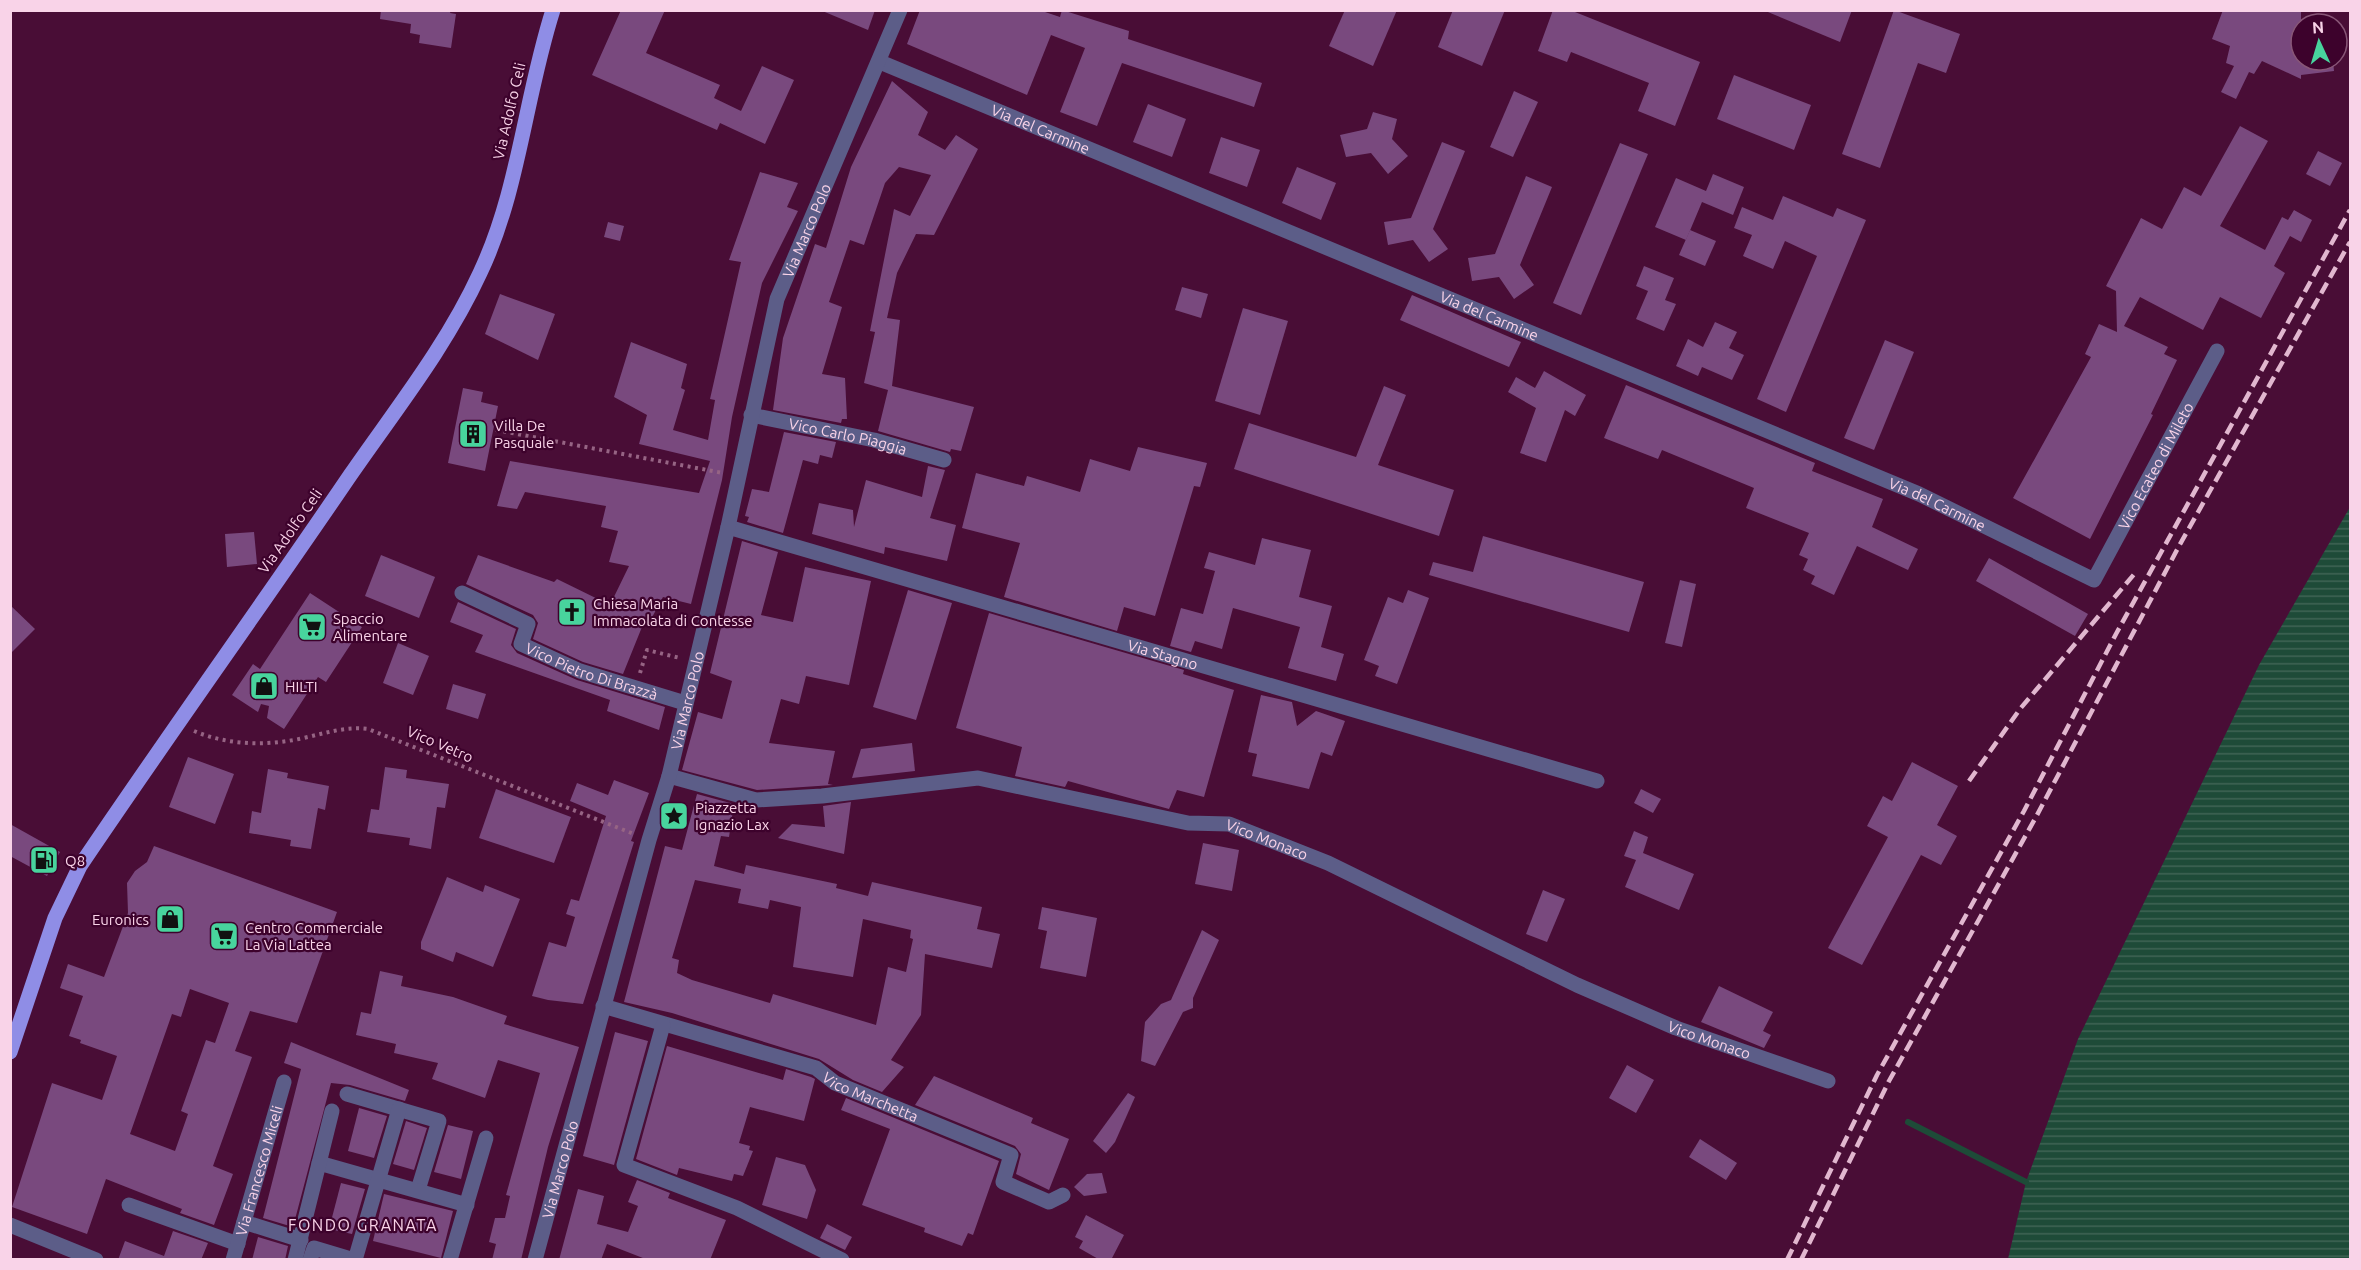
<svg xmlns="http://www.w3.org/2000/svg" width="2361" height="1270" font-family="Ubuntu,sans-serif">
<style>
.water{fill:url(#water-rules)}
.lines{fill:none;stroke-linecap:round;stroke-linejoin:round}
.stream{stroke:#1e4b38;stroke-width:6}
.building{fill:#79497e;fill-rule:evenodd}
.path{stroke:#966484;stroke-width:4;stroke-dasharray:3 4.5;stroke-linecap:butt}
.minor{stroke:#5c5d88;stroke-width:15}
.major{stroke:#8f8de6;stroke-width:15}
.rail{stroke:#e1b7cf;stroke-width:4.5;stroke-dasharray:12 6;stroke-linecap:butt}
.labels{text-anchor:middle;dominant-baseline:central;stroke-width:4.5;stroke-linejoin:round;paint-order:stroke}
.street-label{font-size:15px;fill:#f9d3e8;stroke:#3d022c}
.poi-label{font-size:15px;fill:#f9d3e8;stroke:#3d022c;text-anchor:start}
.neighbourhood-label{font-size:16px;letter-spacing:1.5px;fill:#f9d3e8;stroke:#3d022c}
</style>
<defs>
<pattern id="water-rules" width="6" height="5" patternUnits="userSpaceOnUse" patternTransform="scale(1.5)"><rect width="6" height="5" fill="#1e4b38"/><path d="M0 2.5h6" fill="none" stroke="#3f6455"/></pattern>
</defs>
<rect width="100%" height="100%" fill="#490d36"/>
<polygon class="water" points="2350,507 2350,1259 2008,1259 2026,1182 2078,1039 2259,665"/>
<g class="lines">
<polyline class="stream" points="1908,1122 2026,1182"/>
</g>
<g class="building">
<polygon points="381,10 451,10 450,13 456,14 451,48 419,43 420,35 410,33 411,24 380,19"/>
<polygon points="621,10 665,10 646,53 720,85 714,98 741,111 762,66 794,80 765,144 720,123 717,130 592,75"/>
<polygon points="820,10 875,10 868,30"/>
<polygon points="920,10 1039,10 1060,17 1062,10 1129,31 1128,39 1262,83 1254,107 1122,63 1097,126 1060,112 1085,48 1051,35 1027,95 907,44"/>
<polygon points="1345,10 1397,10 1373,66 1329,46"/>
<polygon points="1453,10 1505,10 1482,66 1438,47"/>
<polygon points="1553,10 1570,10 1700,62 1675,126 1638,111 1649,83 1571,52 1567,62 1538,51"/>
<polygon points="1763,10 1852,10 1840,42"/>
<polygon points="1894,10 1960,34 1946,73 1918,63 1880,168 1842,154"/>
<polygon points="2223,10 2301,10 2301,60 2333,60 2334,71 2301,75 2301,79 2262,61 2254,74 2249,72 2236,99 2221,92 2234,66 2226,63 2230,46 2212,39"/>
<polygon points="1734,75 1811,105 1794,150 1717,119"/>
<polygon points="892,81 928,112 918,135 945,150 956,135 978,149 934,235 916,234 897,273 887,318 900,320 892,386 974,407 961,451 951,449 950,452 878,431 888,390 864,383 875,332 870,331 894,209 910,216 931,175 899,167 885,183 864,245 850,240 829,302 842,307 822,374 845,378 847,419 842,419 841,423 773,410 783,338 815,244 826,248 851,167"/>
<polygon points="1514,91 1538,102 1513,157 1490,147"/>
<polygon points="1148,104 1186,119 1172,157 1133,142"/>
<polygon points="1373,112 1397,119 1392,139 1408,156 1388,174 1371,153 1346,157 1340,135 1367,129"/>
<polygon points="2240,126 2268,141 2220,226 2265,250 2282,217 2288,220 2294,210 2312,220 2301,242 2290,236 2274,266 2285,273 2261,318 2220,297 2203,330 2140,297 2124,326 2168,347 2164,354 2177,360 2151,414 2153,415 2090,539 2013,498 2091,357 2085,354 2099,324 2117,332 2116,291 2106,286 2141,218 2162,229 2184,187 2201,196"/>
<polygon points="1221,137 1260,150 1247,187 1209,173"/>
<polygon points="1442,142 1465,151 1433,229 1448,249 1429,262 1413,240 1388,245 1384,222 1411,218"/>
<polygon points="1620,143 1648,154 1581,315 1553,303"/>
<polygon points="2318,151 2342,163 2330,186 2306,174"/>
<polygon points="1297,167 1336,183 1321,220 1282,203"/>
<polygon points="760,172 798,183 787,207 798,211 762,283 732,417 722,480 691,604 663,597 649,623 644,622 623,674 583,662 533,639 538,623 533,615 466,584 478,555 554,582 557,579 610,605 629,566 609,562 618,531 601,527 606,506 525,492 517,509 497,506 510,461 699,493 710,461 639,444 647,415 614,397 631,342 687,364 681,388 685,390 673,430 708,440 715,400 710,399 741,262 729,260"/>
<polygon points="1713,174 1744,187 1733,215 1702,202 1686,240 1655,227 1676,178 1706,191"/>
<polygon points="1526,176 1552,187 1520,265 1534,285 1514,299 1499,277 1472,281 1468,258 1495,254"/>
<polygon points="1783,196 1833,217 1837,208 1866,220 1786,412 1757,399 1817,256 1785,241 1773,269 1743,256 1752,235 1734,228 1742,207 1773,220"/>
<polygon points="608,222 624,226 620,241 604,237"/>
<polygon points="1690,230 1716,241 1705,266 1679,255"/>
<polygon points="1644,266 1674,278 1665,300 1676,304 1664,331 1636,319 1648,291 1636,286"/>
<polygon points="1182,287 1208,294 1201,318 1175,310"/>
<polygon points="500,294 555,314 538,360 485,334"/>
<polygon points="1412,295 1521,342 1509,367 1400,320"/>
<polygon points="1243,308 1288,321 1260,415 1215,401"/>
<polygon points="1715,322 1737,332 1729,348 1744,355 1732,380 1702,367 1698,376 1676,366 1688,339 1703,347"/>
<polygon points="1885,340 1914,352 1874,450 1844,438"/>
<polygon points="1544,371 1586,395 1575,416 1565,410 1546,462 1520,453 1536,408 1508,392 1516,377 1535,388"/>
<polygon points="1626,385 1815,463 1812,471 1883,499 1872,527 1918,549 1908,570 1857,546 1834,595 1811,584 1815,576 1803,570 1808,559 1799,555 1809,533 1746,508 1754,488 1662,450 1658,459 1604,438"/>
<polygon points="1384,386 1406,395 1378,465 1454,490 1439,536 1234,469 1249,423 1356,457"/>
<polygon points="463,388 483,392 481,402 498,406 485,471 448,463"/>
<polygon points="784,432 836,442 832,458 820,455 818,464 803,460 783,533 747,522 749,517 745,516 752,489 769,492"/>
<polygon points="1138,447 1207,463 1200,487 1194,486 1155,616 1124,607 1117,631 1004,597 1020,543 962,528 976,473 1024,486 1027,476 1080,492 1090,459 1130,471"/>
<polygon points="928,466 945,470 930,518 956,525 947,561 885,547 884,554 812,534 819,503 853,510 854,527 866,480 922,497"/>
<polygon points="254,532 257,564 227,567 225,534"/>
<polygon points="1483,536 1644,582 1629,632 1429,575 1433,562 1473,572"/>
<polygon points="1262,538 1311,550 1299,597 1332,606 1321,647 1344,654 1336,681 1288,668 1300,627 1233,608 1222,649 1195,641 1191,652 1170,646 1181,608 1203,614 1215,571 1204,568 1209,552 1255,565"/>
<polygon points="742,541 778,552 761,615 793,622 805,567 871,581 849,685 806,676 799,704 781,699 769,743 835,751 828,784 833,785 757,790 682,770 698,712 722,719 732,681 710,673"/>
<polygon points="381,555 435,577 419,618 365,596"/>
<polygon points="1989,558 2088,614 2075,636 1976,581"/>
<polygon points="1680,580 1696,584 1682,647 1665,643"/>
<polygon points="908,590 952,603 916,720 873,707"/>
<polygon points="1408,590 1429,598 1397,684 1375,676 1379,666 1364,660 1388,597 1403,603"/>
<polygon points="310,593 362,627 326,682 318,677 284,729 267,718 269,706 261,704 258,712 232,695 253,664 260,669"/>
<polygon points="458,602 516,629 511,645 517,653 577,680 665,707 659,730 607,711 610,700 475,652 483,635 450,622"/>
<polygon points="10,605 35,629 10,654"/>
<polygon points="989,613 1184,670 1183,674 1234,690 1204,797 1177,790 1169,809 1068,781 1065,787 1015,776 1022,747 956,728"/>
<polygon points="398,643 429,656 413,695 383,683"/>
<polygon points="453,684 486,694 478,719 446,709"/>
<polygon points="1261,695 1292,702 1297,726 1316,711 1345,721 1332,756 1321,752 1309,789 1252,776 1257,754 1248,752"/>
<polygon points="912,743 915,771 852,778 861,749"/>
<polygon points="188,757 234,774 215,824 169,807"/>
<polygon points="1912,762 1958,786 1937,825 1957,836 1941,865 1921,855 1862,965 1828,948 1888,837 1867,826 1883,796 1892,801"/>
<polygon points="385,767 407,770 406,778 449,784 445,808 437,807 431,849 409,845 410,838 367,832 371,809 379,810"/>
<polygon points="268,769 288,773 287,778 329,786 325,810 318,808 311,849 290,846 291,840 249,833 252,811 261,813"/>
<polygon points="614,780 649,793 631,841 634,842 583,1004 548,1000 532,996 549,942 566,947 575,917 566,914 571,899 579,901 606,816 570,801 577,783 608,795"/>
<polygon points="496,789 571,817 554,863 479,838"/>
<polygon points="1641,789 1661,799 1653,813 1634,803"/>
<path d="M697,794l37,10 -5,33 -8,-1 -7,30 30,8 2,-9 91,19 -1,4 32,8 4,-14 110,25 -5,22 23,5 -8,34 -67,-14 -4,61 -30,45 13,7 -22,25 -29,-12 -34,-21 -147,-46 -48,-11 41,-156 17,4zM695,880l46,9 -3,14 30,6 2,-9 31,7 -8,60 60,10 10,-58 48,11 -1,8 3,1 -7,33 -18,-5 -12,58 -103,-31 -3,9 -78,-23 -15,-7 2,-13 -7,-2z"/>
<polygon points="851,802 844,854 778,838 792,824 825,827 823,806"/>
<polygon points="10,824 60,852 47,876 10,856"/>
<polygon points="1634,831 1648,837 1643,853 1694,874 1679,910 1625,887 1636,860 1624,856"/>
<polygon points="1203,843 1239,850 1232,891 1195,884"/>
<path d="M154,846l183,66 -40,111 -47,-12 -15,40 17,6 -39,109 20,8 -19,51 -34,-12 2,-4 -76,-30 -19,55 -75,-27 40,-124 50,17 15,-44 -37,-13 1,-3 -12,-4 14,-40 -23,-8 8,-24 36,13 24,-64 -1,-30 8,-12 12,-9zM190,989l39,14 -14,40 -9,-3 -25,71 7,3 -13,37 -45,-17 42,-120 9,3z"/>
<polygon points="447,877 483,892 485,885 520,899 493,967 456,952 453,962 421,949 421,942"/>
<polygon points="1543,890 1565,899 1547,942 1526,934"/>
<polygon points="1042,907 1097,918 1086,977 1040,968 1047,931 1038,929"/>
<polygon points="1202,930 1219,940 1193,998 1193,1008 1183,1012 1155,1066 1141,1061 1145,1022 1161,1004 1171,1000"/>
<polygon points="380,971 403,976 401,986 453,997 507,1016 504,1024 579,1047 548,1147 521,1260 492,1260 496,1244 489,1242 495,1218 505,1218 510,1196 506,1195 540,1073 498,1060 485,1098 432,1079 438,1063 394,1053 396,1044 356,1035 361,1012 371,1014"/>
<polygon points="1719,986 1773,1012 1763,1031 1771,1035 1764,1048 1701,1022"/>
<polygon points="615,1032 648,1041 614,1165 583,1156"/>
<polygon points="291,1042 409,1090 405,1101 350,1085 331,1083 293,1227 263,1218 301,1069 284,1063"/>
<polygon points="667,1046 783,1080 786,1069 811,1077 815,1079 804,1121 750,1107 739,1143 750,1146 749,1150 753,1151 743,1176 734,1174 732,1181 679,1168 677,1175 636,1159"/>
<polygon points="1627,1065 1654,1080 1636,1113 1609,1098"/>
<polygon points="934,1076 1033,1118 1031,1123 1069,1139 1049,1190 1016,1174 1021,1154 1015,1146 915,1105"/>
<polygon points="1128,1093 1135,1097 1115,1142 1106,1153 1093,1141"/>
<polygon points="846,1098 999,1161 973,1235 968,1233 962,1246 924,1232 925,1228 862,1205 890,1129 841,1110"/>
<polygon points="359,1108 387,1116 374,1158 348,1151"/>
<polygon points="406,1121 427,1128 414,1170 393,1164"/>
<polygon points="448,1125 473,1131 461,1179 434,1172"/>
<polygon points="1700,1139 1737,1163 1726,1180 1689,1157"/>
<polygon points="776,1157 805,1165 816,1190 807,1219 762,1205"/>
<polygon points="1102,1173 1107,1193 1084,1196 1074,1187 1087,1174"/>
<polygon points="637,1180 670,1193 668,1198 726,1220 710,1260 648,1260 607,1244 601,1260 559,1260 578,1189 604,1196 597,1224 628,1232 638,1206 628,1202"/>
<polygon points="341,1183 365,1189 352,1234 329,1229"/>
<polygon points="384,1194 453,1211 441,1258 373,1241"/>
<polygon points="1086,1215 1124,1235 1111,1260 1100,1260 1079,1248 1083,1241 1075,1237"/>
<polygon points="827,1224 852,1237 845,1250 820,1238"/>
<polygon points="173,1231 208,1243 201,1260 118,1260 125,1241 164,1256"/>
<polygon points="258,1237 288,1246 285,1260 252,1260"/>
</g>
<g class="lines">
<g class="path">
<polyline points="496,430 723,473"/>
<polyline points="640,673 647,650 680,658"/>
<path d="M194,731c33,14 70,15 105,8 24,-5 45,-13 69,-10l266,105"/>
</g>
<g class="minor">
<path id="s1" d="M880,62l1039,432 175,86 123,-229"/>
<path id="s2" d="M751,415l123,25 70,20"/>
<path id="s3" d="M728,527l869,254"/>
<path id="s4" d="M462,593l66,31 -7,20 59,27 105,32"/>
<path id="s5" d="M669,776l87,24 66,-4 156,-18 210,45 41,1 99,39 249,122 99,43 152,53"/>
<path id="s6" d="M603,1006l213,62 19,15 176,72 -8,27 46,20 14,-7"/>
<polyline points="663,1025 624,1165 737,1208 842,1260"/>
<polyline points="347,1094 439,1121 418,1190"/>
<polyline points="319,1163 467,1205"/>
<polyline points="129,1205 238,1244"/>
<polyline points="244,1222 301,1240"/>
<polyline points="10,1225 96,1260"/>
<path id="s7" d="M233,1260l51,-178"/>
<polyline points="295,1260 332,1111"/>
<polyline points="310,1260 314,1248 354,1260"/>
<polyline points="355,1260 399,1109"/>
<polyline points="450,1260 486,1138"/>
<path id="s8" d="M535,1260l114,-420 20,-64 59,-249 49,-228 123,-289"/>
</g>
<path class="major" d="M10,1052l45,-134 25,-52c89,-132 182,-261 271,-392 45,-65 96,-129 129,-201 39,-82 45,-176 73,-263"/>
<g class="rail">
<polyline points="1969,781 2020,709 2136,572"/>
<polyline points="1787,1260 1877,1075 2024,811 2116,634 2350,210"/>
<polyline points="1801,1260 1889,1081 2036,817 2179,546 2350,242"/>
</g>
</g>
<defs>
<g id="building-square" transform="scale(1.5)"><rect x="-9" y="-9" width="18" height="18" rx="4" fill="#48d49d" stroke="#3d022c"/><path d="M-4-6H4V6H1V3H-1V6H-4ZM-2.5-4.3h1.7v1.8h-1.7ZM.8-4.3h1.7v1.8H.8ZM-2.5-1h1.7V.8h-1.7ZM.8-1h1.7V.8H.8Z" fill="#111"/></g>
<g id="church-square" transform="scale(1.5)"><rect x="-9" y="-9" width="18" height="18" rx="4" fill="#48d49d" stroke="#3d022c"/><path d="M-1.2-6h2.4v3.5h3.3v2.4h-3.3V6h-2.4V-.1h-3.3v-2.4h3.3Z" fill="#111"/></g>
<g id="supermarket-square" transform="scale(1.5)"><rect x="-9" y="-9" width="18" height="18" rx="4" fill="#48d49d" stroke="#3d022c"/><path d="M-6-5.5h2.5l.6 2H6L4.5 2H-2.5L-4.4-4H-6ZM-1.5 3.2a1.3 1.3 0 1 0 .1 0ZM3 3.2a1.3 1.3 0 1 0 .1 0Z" fill="#111"/></g>
<g id="shop-square" transform="scale(1.5)"><rect x="-9" y="-9" width="18" height="18" rx="4" fill="#48d49d" stroke="#3d022c"/><path d="M-5-2.5h2.3a2.7 3.5 0 0 1 5.4 0H5L5.5 6h-11ZM-1.5-2.5h3a1.5 2.3 0 0 0-3 0Z" fill="#111"/></g>
<g id="sight-square" transform="scale(1.5)"><rect x="-9" y="-9" width="18" height="18" rx="4" fill="#48d49d" stroke="#3d022c"/><path d="M0-6L1.8-2.2L6-1.7L2.9 1.2L3.7 5.4L0 3.3L-3.7 5.4L-2.9 1.2L-6-1.7L-1.8-2.2Z" fill="#111"/></g>
<g id="fuel-square" transform="scale(1.5)"><rect x="-9" y="-9" width="18" height="18" rx="4" fill="#48d49d" stroke="#3d022c"/><path d="M-5.5-6h7V0h2V4h1.3V-2.5L3-4.5l.8-.8L6-3V5H2.5V1h-1V6h-7ZM-4.2-4.7v3.2H.2V-4.7Z" fill="#111"/></g>
</defs>
<g fill-rule="evenodd">
<use href="#building-square" x="473" y="434"/>
<use href="#church-square" x="572" y="612"/>
<use href="#supermarket-square" x="312" y="627"/>
<use href="#shop-square" x="264" y="686"/>
<use href="#sight-square" x="674" y="816"/>
<use href="#fuel-square" x="44" y="860"/>
<use href="#shop-square" x="170" y="919"/>
<use href="#supermarket-square" x="224" y="936"/>
</g>
<g class="labels">
<g class="street-label">
<text transform="translate(509 111) rotate(-77)">Via Adolfo Celi</text>
<text stroke="none"><textPath href="#s1" startOffset="174">Via del Carmine</textPath></text>
<text stroke="none"><textPath href="#s8" startOffset="1066">Via Marco Polo</textPath></text>
<text stroke="none"><textPath href="#s1" startOffset="660">Via del Carmine</textPath></text>
<text stroke="none"><textPath href="#s2" startOffset="99">Vico Carlo Piaggia</textPath></text>
<text stroke="none"><textPath href="#s1" startOffset="1450">Vico Ecateo di Mileto</textPath></text>
<text stroke="none"><textPath href="#s1" startOffset="1146">Via del Carmine</textPath></text>
<text transform="translate(290 531) rotate(-55)">Via Adolfo Celi</text>
<text stroke="none"><textPath href="#s3" startOffset="453">Via Stagno</textPath></text>
<text stroke="none"><textPath href="#s4" startOffset="170">Vico Pietro Di Brazzà</textPath></text>
<text stroke="none"><textPath href="#s8" startOffset="580">Via Marco Polo</textPath></text>
<text transform="translate(440 744) rotate(23)">Vico Vetro</text>
<text stroke="none"><textPath href="#s5" startOffset="610">Vico Monaco</textPath></text>
<text stroke="none"><textPath href="#s5" startOffset="1096">Vico Monaco</textPath></text>
<text stroke="none"><textPath href="#s6" startOffset="284">Vico Marchetta</textPath></text>
<text stroke="none"><textPath href="#s8" startOffset="94">Via Marco Polo</textPath></text>
<text stroke="none"><textPath href="#s7" startOffset="93">Via Francesco Miceli</textPath></text>
</g>
<g class="poi-label">
<text x="494" y="425">Villa De<tspan x="494" dy="17">Pasquale</tspan></text>
<text x="593" y="603">Chiesa Maria<tspan x="593" dy="17">Immacolata di Contesse</tspan></text>
<text x="333" y="618">Spaccio<tspan x="333" dy="17">Alimentare</tspan></text>
<text x="285" y="686">HILTI</text>
<text x="695" y="807">Piazzetta<tspan x="695" dy="17">Ignazio Lax</tspan></text>
<text x="65" y="860">Q8</text>
<text x="149" y="919" text-anchor="end">Euronics</text>
<text x="245" y="927">Centro Commerciale<tspan x="245" dy="17">La Via Lattea</tspan></text>
</g>
<g class="neighbourhood-label">
<text x="363" y="1225">FONDO GRANATA</text>
</g>
</g>
<rect width="2361" height="1270" fill="none" stroke="#f9d3e8" stroke-width="24"/>
<g transform="translate(2319 42) rotate(356)"><circle r="28" fill="#3d022c" stroke="#885677" stroke-width="1.5"/>
<path d="M0-4.5L10 22L0 15L-10 22Z" fill="#48d49d"/>
<text y="-9" font-size="16" font-weight="bold" text-anchor="middle" fill="#f9d3e8">N</text>
</g>
</svg>
